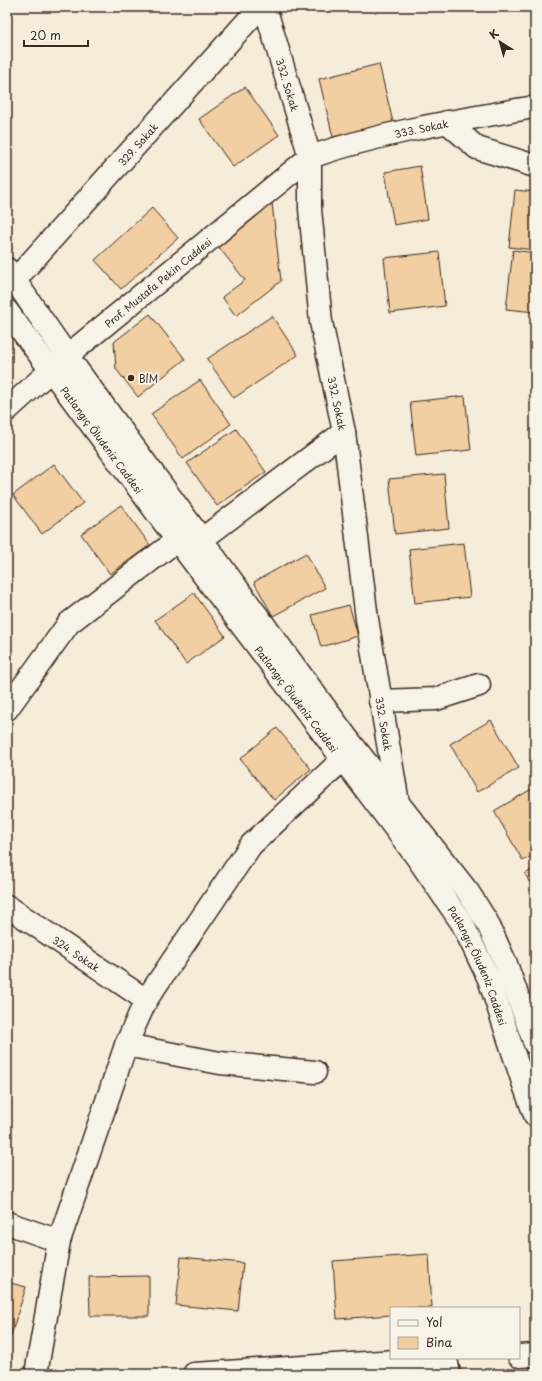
<svg xmlns="http://www.w3.org/2000/svg" width="542" height="1381" font-family="'Playpen Sans',sans-serif">
<style>
.building{fill:#f1cfa2;stroke:#3b2a1e}
.lines{fill:none;stroke-linecap:round;stroke-linejoin:round}
.street-casing{stroke:#3b2a1e;stroke-width:25}
.secondary-casing{stroke:#3b2a1e;stroke-width:25}
.street{stroke:#f7f3e8;stroke-width:22}
.secondary{stroke:#f7f3e8;stroke-width:22}
.poi-dot{fill:#3b2a1e;stroke:#f7f3e8;stroke-width:1.5}
.labels{text-anchor:middle;dominant-baseline:central;stroke-width:4;stroke-linejoin:round;paint-order:stroke}
.street-label{font-size:10px;fill:#3b2a1e;stroke:#f7f3e8}
.poi-label{font-size:10px;fill:#3b2a1e;stroke:#f7f3e8;text-anchor:start}
</style>
<rect width="100%" height="100%" fill="#f6ecda"/>
<filter id="ink" filterUnits="userSpaceOnUse"><feTurbulence type="fractalNoise" baseFrequency=".025" numOctaves="2"/><feDisplacementMap in="SourceGraphic" scale="8" xChannelSelector="R" yChannelSelector="G"/><feConvolveMatrix kernelMatrix="1 2 1 2 8 2 1 2 1" color-interpolation-filters="sRGB"/></filter>
<g filter="url(#ink)">
<g class="building">
<polygon points="379,64 393,122 333,137 319,79"/>
<polygon points="245,87 279,135 233,167 199,119"/>
<polygon points="420,166 428,219 394,225 385,172"/>
<polygon points="515,190 535,192 535,250 509,247"/>
<polygon points="272,203 281,281 236,316 222,297 245,280 217,245"/>
<polygon points="152,208 178,238 121,289 95,260"/>
<polygon points="513,250 535,253 535,312 506,309"/>
<polygon points="439,252 445,306 390,313 384,258"/>
<polygon points="150,314 185,359 138,397 116,369 114,342"/>
<polygon points="272,316 298,355 234,398 207,359"/>
<polygon points="200,380 231,424 183,459 151,414"/>
<polygon points="465,396 471,450 416,456 410,402"/>
<polygon points="236,429 266,472 217,506 187,463"/>
<polygon points="54,464 83,503 42,534 13,495"/>
<polygon points="444,474 449,528 395,534 389,479"/>
<polygon points="121,505 150,545 110,574 81,534"/>
<polygon points="464,543 470,597 415,603 409,549"/>
<polygon points="306,553 325,588 273,616 254,582"/>
<polygon points="194,593 225,636 186,664 155,620"/>
<polygon points="349,605 358,636 321,647 312,615"/>
<polygon points="491,720 519,768 477,792 450,744"/>
<polygon points="277,728 311,769 274,800 240,759"/>
<polygon points="535,787 535,854 523,861 494,811"/>
<polygon points="535,868 535,892 525,874"/>
<polygon points="429,1254 432,1308 391,1308 391,1315 337,1319 333,1261"/>
<polygon points="181,1257 243,1263 238,1311 176,1305"/>
<polygon points="149,1276 149,1316 90,1316 89,1277"/>
<polygon points="7,1282 26,1287 8,1345 7,1345"/>
</g>
<g class="lines">
<g class="street-casing">
<g id="street">
<path id="s1" d="M265,7l45,150v52l11,113 23,110 23,187 31,184"/>
<polyline points="447,122 477,148 535,166"/>
<path id="s2" d="M15,280l245,-273"/>
<path id="s3" d="M67,356l243,-199c73,-25 149,-37 225,-50"/>
<polyline points="201,540 344,432"/>
<polyline points="380,701 436,699 479,685"/>
<polyline points="7,709 69,623 177,540"/>
<path id="s4" d="M7,906l139,94"/>
<polyline points="126,1045 220,1063 315,1072"/>
<polyline points="7,1223 59,1241"/>
<polyline points="446,1358 449,1374"/>
<polyline points="36,1374 59,1241 126,1045 146,1000 251,845 342,760"/>
</g>
</g>
<g class="secondary-casing">
<g id="secondary">
<polyline points="7,269 67,356 347,738 468,892 487,922 506,964 535,1044"/>
<path id="s5" d="M7,311l170,229 239,316 46,67 27,56 35,106 11,30"/>
<polyline points="7,410 61,361"/>
<polyline points="519,1356 535,1355"/>
<polyline points="194,1374 442,1358"/>
</g>
</g>
<use href="#street" class="street"/>
<use href="#secondary" class="secondary"/>
</g>
</g>
<circle class="poi-dot" cx="131" cy="378" r="4"/>
<g class="labels">
<g class="street-label">
<text stroke="none"><textPath href="#s1" startOffset="81">332. Sokak</textPath></text>
<text stroke="none"><textPath href="#s3" startOffset="429">333. Sokak</textPath></text>
<text stroke="none"><textPath href="#s2" startOffset="183">329. Sokak</textPath></text>
<text stroke="none"><textPath href="#s3" startOffset="117">Prof. Mustafa Pekin Caddesi</textPath></text>
<text stroke="none"><textPath href="#s1" startOffset="405">332. Sokak</textPath></text>
<text stroke="none"><textPath href="#s5" startOffset="160">Patlangıç Öludeniz Caddesi</textPath></text>
<text stroke="none"><textPath href="#s5" startOffset="484">Patlangıç Öludeniz Caddesi</textPath></text>
<text stroke="none"><textPath href="#s1" startOffset="729">332. Sokak</textPath></text>
<text stroke="none"><textPath href="#s4" startOffset="84">324. Sokak</textPath></text>
<text stroke="none"><textPath href="#s5" startOffset="808">Patlangıç Öludeniz Caddesi</textPath></text>
</g>
<g class="poi-label">
<text x="139" y="378">BİM</text>
</g>
</g>
<rect width="542" height="1381" fill="none" stroke="#f7f3e8" stroke-width="24"/>
<rect x="12" y="12" width="518" height="1357" fill="none" stroke="#3b2a1e" stroke-width="1.5" filter="url(#ink)"/>
<rect x="390" y="1307" width="130" height="52" fill="#f7f3e8" stroke="#aca397"/>
<rect x="398" y="1320" width="20" height="6" fill="#f7f3e8" stroke="#aca397"/>
<text x="426" y="1327" font-size="12" fill="#3b2a1e">Yol</text>
<rect x="398" y="1337" width="20" height="12" fill="#f1cfa2" stroke="#aca397"/>
<text x="426" y="1347" font-size="12" fill="#3b2a1e">Bina</text>
<g transform="translate(500 42) rotate(323)" stroke="#f7f3e8" stroke-width="3" paint-order="stroke">
<path d="M0-3L7 15L0 10L-7 15Z" fill="#3b2a1e"/>
<text y="-6" font-size="11" font-weight="bold" text-anchor="middle" fill="#3b2a1e">K</text>
</g>
<path d="M24 40v6h64v-6" fill="none" stroke="#3b2a1e" stroke-width="2"/>
<text x="30" y="40" font-size="12" fill="#3b2a1e" stroke="#f7f3e8" stroke-width="3" paint-order="stroke">20 m</text>
</svg>
